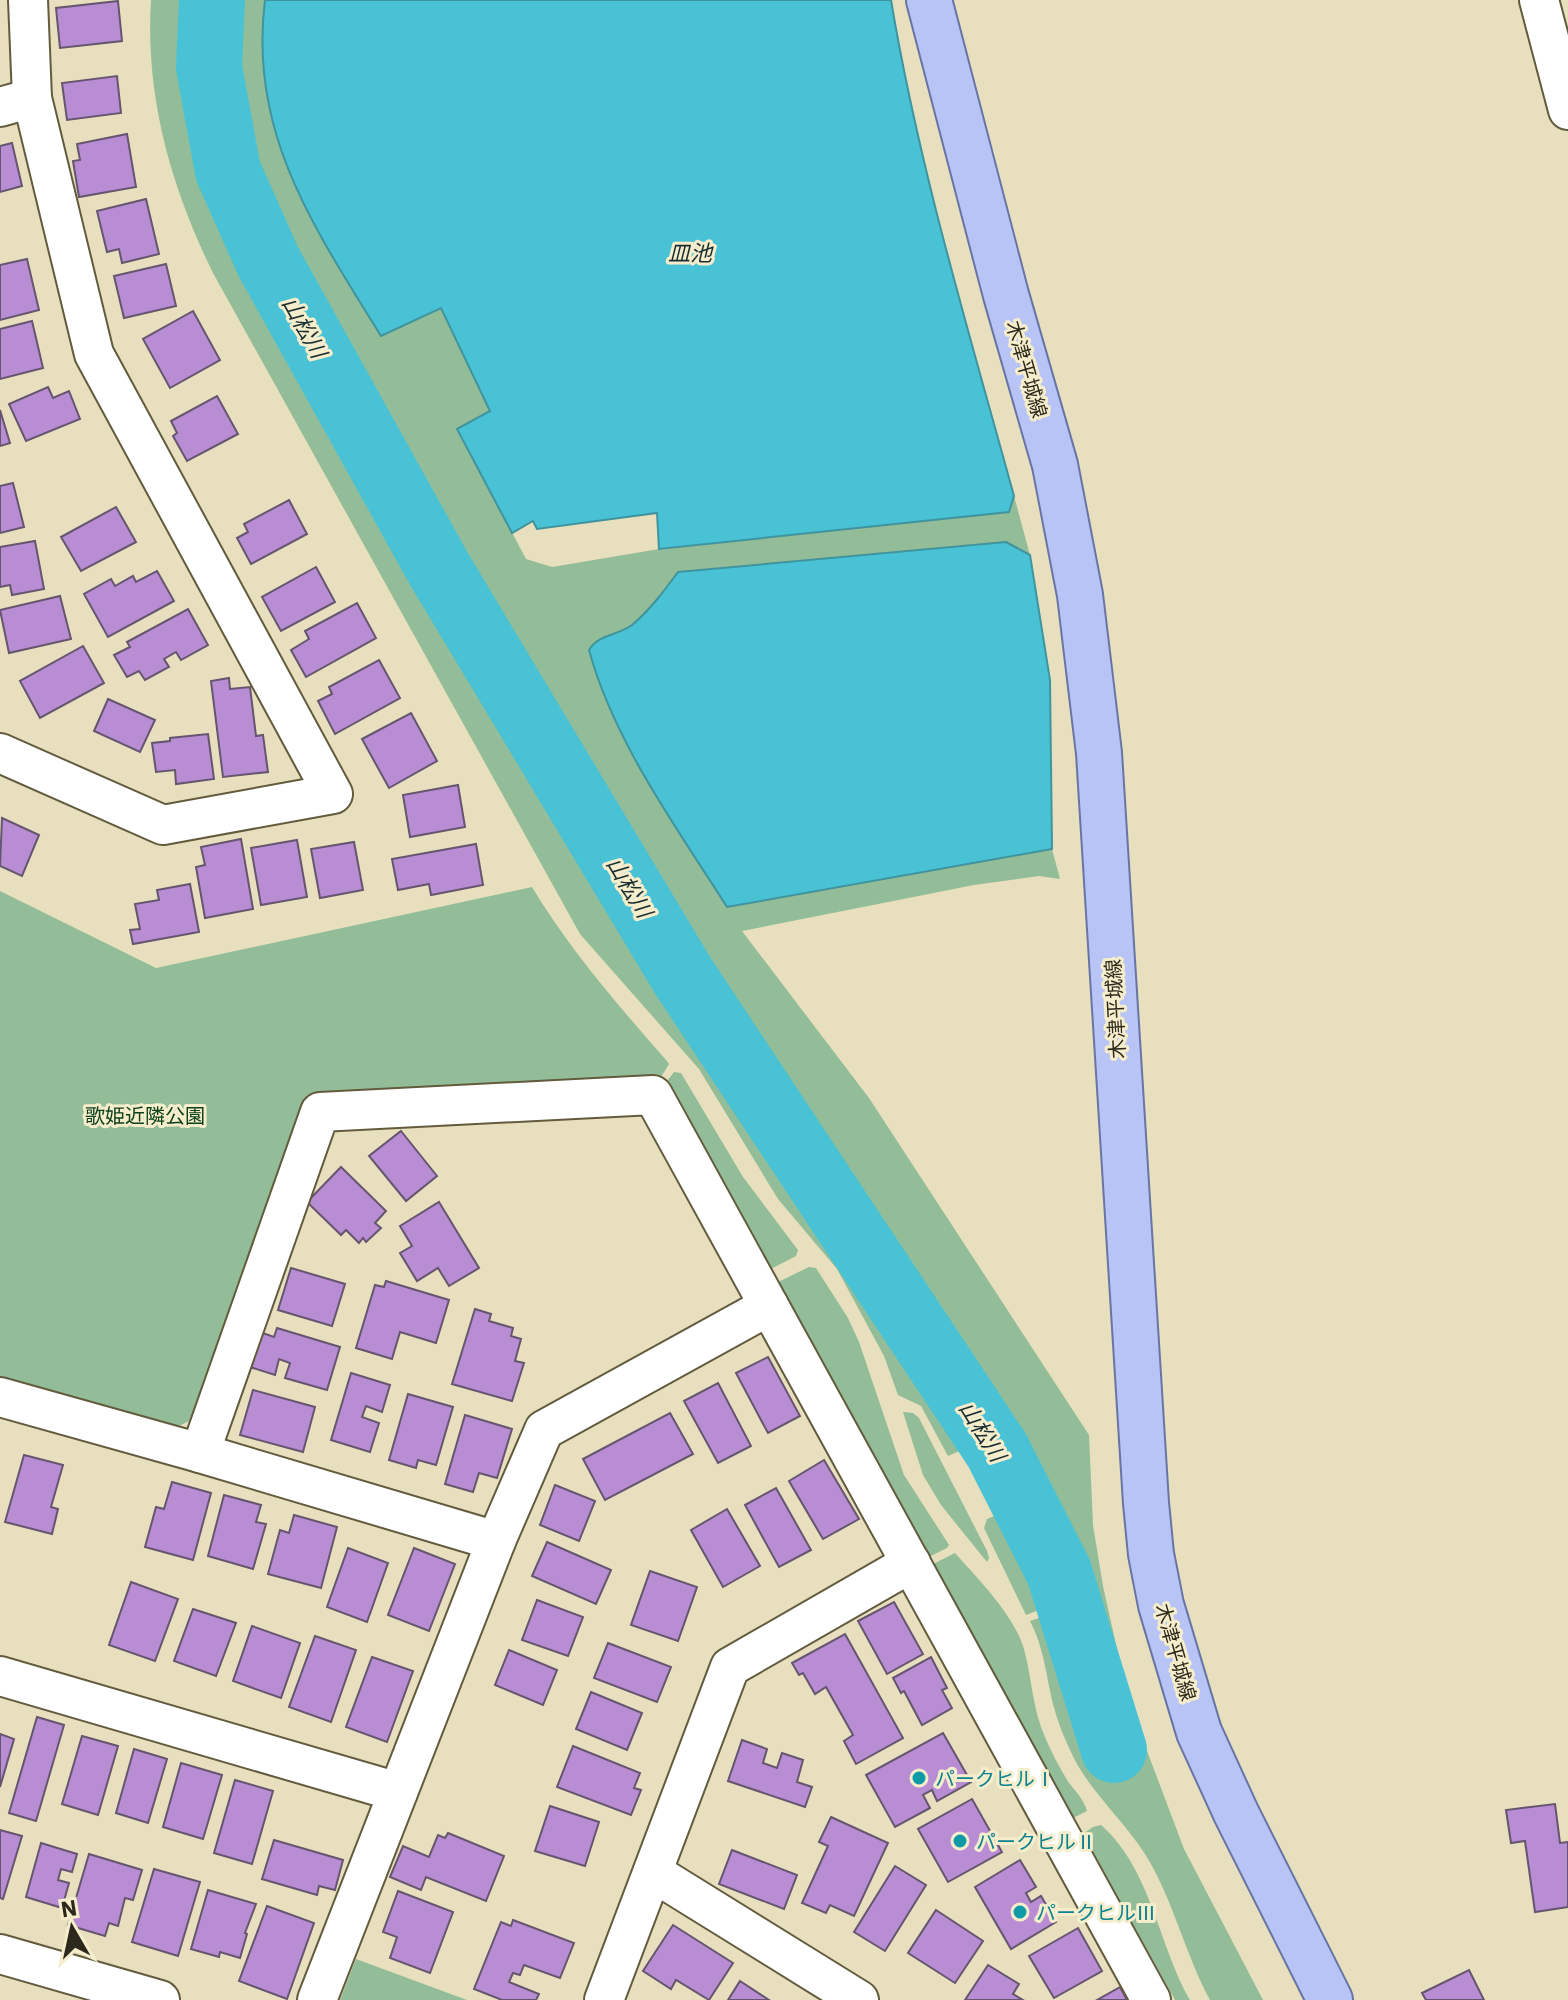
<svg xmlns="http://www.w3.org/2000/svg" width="1568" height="2000" font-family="'IBM Plex Sans','Noto Sans JP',sans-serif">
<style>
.green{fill:#93bd98}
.water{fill:#49c2d6;stroke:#40949e;stroke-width:2}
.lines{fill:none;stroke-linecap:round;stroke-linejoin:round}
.river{stroke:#49c2d6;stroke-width:66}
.building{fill:#b98dd3;stroke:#65556f;stroke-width:2}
.minor-casing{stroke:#625b3d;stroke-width:42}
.major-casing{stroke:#6874a4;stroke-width:48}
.minor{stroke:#fff;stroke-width:38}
.major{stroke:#b8c4f5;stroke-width:44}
.culture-dot{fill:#0f9aa8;stroke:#f5edcb;stroke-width:3}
.labels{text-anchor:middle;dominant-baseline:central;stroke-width:6;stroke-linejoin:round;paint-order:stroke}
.street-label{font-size:20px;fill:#2c291c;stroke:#f5edcb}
.park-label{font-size:20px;fill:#0d411c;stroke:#f5edcb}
.culture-label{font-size:20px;fill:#0d838f;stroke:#f5edcb;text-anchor:start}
.water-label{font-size:22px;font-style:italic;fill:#1a2f33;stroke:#f5edcb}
</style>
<rect width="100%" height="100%" fill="#e8dfbe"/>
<g class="green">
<path d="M151,0h40c-7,90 15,174 52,255l219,390 154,266 5,-1c64,96 127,192 192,287 89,130 182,261 239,408l-26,10 -42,-87 3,-9 12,-5 -30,-67 -21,9 -27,-50 -23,-11 -14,-39 -47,-87 -59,-70 -79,-130 -119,-135 -367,-661c-42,-86 -68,-176 -62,-273z"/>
<path d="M231,0h34c-17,133 50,229 116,336l60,-28 49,103 -33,18 69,130 26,8 107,-18 349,-37 6,-16 16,59 -24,-13 -328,30c-14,19 -28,38 -46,53 -13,10 -35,10 -43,26 25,91 88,176 138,256l325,-58 8,30 -21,-3 -65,9 -232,46 127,167 220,337 4,90 10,61 26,117 55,146 79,151h-53c-25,-46 -37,-101 -65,-146 -23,-36 -58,-65 -75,-104 -7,-15 -13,-30 -17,-46 -7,-28 -9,-57 -23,-83l24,-8 49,150 28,-11 -60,-188 -78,-149 -106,-168 -195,-288 -41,-67 2,-5 -203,-341 5,-4 -18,-30 -9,-6 -149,-264c-35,-77 -57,-156 -48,-242z"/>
<path d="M532,887c38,63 85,117 134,173l3,4 -8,13 -354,18 -114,324 -22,11 -171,-50v-489l156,77z"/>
<polygon points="674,1072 681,1073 743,1177 798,1250 796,1256 769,1270 664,1085"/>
<polygon points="809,1267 816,1268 848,1318 859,1342 904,1475 949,1545 947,1548 929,1557 776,1283"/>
<polygon points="903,1412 913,1413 919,1418 987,1551 989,1558 987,1562 941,1505 923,1475"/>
<path d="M955,1553c24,27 62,65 70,100 7,28 8,57 20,84 6,15 14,29 22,43 7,10 17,19 20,31l-14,7 -140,-254z"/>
<path d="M1101,1825c50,44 57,119 89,175h-15l-92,-166 10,-7z"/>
<polygon points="356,1959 467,2000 340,2000"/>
</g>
<g class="water">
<path d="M265,0h626c28,168 78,332 123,496l-5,16 -350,37 -2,-36 -120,16 -4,-8 -21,12 -55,-104 33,-18 -49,-103 -60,28c-66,-107 -133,-203 -116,-336z"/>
<path d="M1006,542l24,13 20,125 2,169 -325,58c-50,-79 -113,-165 -138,-257 8,-15 30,-15 43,-25 18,-15 32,-34 46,-53z"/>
</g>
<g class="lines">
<polyline class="river" points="212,0 209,67 228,171 268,261 439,569 683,976 997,1450 1059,1572 1114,1750"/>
</g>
<g class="building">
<polygon points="118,1 122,41 60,48 56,8"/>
<polygon points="117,76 121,113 67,120 62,83"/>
<polygon points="127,134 136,187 79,197 73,161 80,160 77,144"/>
<polygon points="12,143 22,186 0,192 0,146"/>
<polygon points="146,199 159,254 122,263 119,249 107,252 97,211"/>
<polygon points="27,259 39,310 0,320 0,265"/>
<polygon points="166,264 176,306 124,318 114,276"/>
<polygon points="193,311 220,360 170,388 143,339"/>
<polygon points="32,321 43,368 0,379 0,329"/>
<polygon points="48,387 53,398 69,391 80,419 26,441 9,404"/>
<polygon points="217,396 238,434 187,461 173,436 177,433 171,421"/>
<polygon points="0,410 10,443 0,446"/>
<polygon points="13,483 24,527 0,533 0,486"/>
<polygon points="289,500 307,534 251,564 237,538 248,532 244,524"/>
<polygon points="116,507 136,542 81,571 61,537"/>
<polygon points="35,541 44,589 12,595 10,585 0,587 0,547"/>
<polygon points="316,567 335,602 281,631 262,597"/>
<polygon points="157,571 174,601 108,637 84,594 111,579 115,586 133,576 136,582"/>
<polygon points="60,596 71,639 9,653 0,610"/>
<polygon points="357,603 376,638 306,677 291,650 309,639 305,631"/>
<polygon points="188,609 208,645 181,660 176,652 164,659 169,667 145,680 139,671 127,677 114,655 130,647 127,642"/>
<polygon points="83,646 104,683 40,718 20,681"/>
<polygon points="379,660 400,698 335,734 318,701 332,694 329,687"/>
<polygon points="229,678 230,689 250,687 256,736 263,735 268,772 223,777 211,681"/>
<polygon points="108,699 155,720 140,752 94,731"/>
<polygon points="411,713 437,761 389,788 362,739"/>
<polygon points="208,734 214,779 176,784 175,770 156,772 152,743 170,741 170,738"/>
<polygon points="458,785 465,827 410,837 403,795"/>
<polygon points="2,818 39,835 22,876 0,866"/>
<polygon points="241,839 253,909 205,918 196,867 205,865 201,847"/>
<polygon points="297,840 307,897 261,905 251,848"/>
<polygon points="354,842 363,890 320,898 311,849"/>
<polygon points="476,844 483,885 431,895 429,884 398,890 392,859"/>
<polygon points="190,884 199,932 133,944 130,930 140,929 135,904 159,900 157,890"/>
<polygon points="401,1131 437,1176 406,1201 369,1156"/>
<polygon points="341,1167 386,1211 375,1223 381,1228 366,1242 363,1238 359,1243 346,1230 341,1235 307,1202"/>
<polygon points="439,1202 479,1268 449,1286 438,1268 417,1281 400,1253 412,1246 400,1226"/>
<polygon points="291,1268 345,1284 332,1326 278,1310"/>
<polygon points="386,1281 449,1300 436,1343 400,1332 392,1359 356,1348 375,1285 384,1287"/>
<polygon points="475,1309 491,1314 489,1321 513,1328 511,1336 521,1339 515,1361 524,1363 512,1401 452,1384"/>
<polygon points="277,1328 340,1347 327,1390 285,1378 290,1363 279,1359 275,1375 250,1367 260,1332 274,1337"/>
<polygon points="768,1357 800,1416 768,1433 736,1373"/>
<polygon points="351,1373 390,1385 382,1412 366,1406 362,1417 379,1423 370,1452 331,1440"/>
<polygon points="718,1383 751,1446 718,1463 684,1401"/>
<polygon points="253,1390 315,1407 303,1452 240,1435"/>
<polygon points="408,1394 453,1407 436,1465 418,1460 416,1468 389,1460"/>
<polygon points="670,1413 693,1454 605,1500 583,1459"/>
<polygon points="465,1415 512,1429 497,1478 479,1473 473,1492 445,1484"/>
<polygon points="24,1455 63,1465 51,1507 58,1509 52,1534 5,1522"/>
<polygon points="824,1460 859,1519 823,1539 789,1481"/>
<polygon points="172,1482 211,1493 193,1560 145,1547 156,1507 164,1509"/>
<polygon points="555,1485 595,1501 579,1541 540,1525"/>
<polygon points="776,1488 811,1550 779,1567 745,1505"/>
<polygon points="224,1495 261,1505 256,1522 266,1524 253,1569 208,1556"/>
<polygon points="727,1509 760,1566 723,1587 691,1530"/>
<polygon points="294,1515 337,1527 321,1588 268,1574 280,1530 289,1533"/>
<polygon points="547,1542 611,1570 596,1604 532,1576"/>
<polygon points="348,1548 388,1563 367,1622 327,1607"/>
<polygon points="414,1548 455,1564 429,1631 388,1615"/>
<polygon points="650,1571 697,1587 678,1641 631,1625"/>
<polygon points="131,1582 178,1599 155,1661 109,1645"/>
<polygon points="537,1600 583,1617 568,1656 522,1640"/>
<polygon points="894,1602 923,1654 887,1674 858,1621"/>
<polygon points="193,1609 236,1623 216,1676 174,1661"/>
<polygon points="252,1626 300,1643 281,1698 233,1681"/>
<polygon points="845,1634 903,1738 856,1764 844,1741 853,1735 826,1687 815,1694 803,1673 799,1675 792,1663"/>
<polygon points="315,1636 356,1650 331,1722 289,1707"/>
<polygon points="608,1643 671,1667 657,1702 594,1678"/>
<polygon points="509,1650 557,1670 543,1705 495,1685"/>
<polygon points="372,1657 413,1671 387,1742 346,1727"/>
<polygon points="931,1657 947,1688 942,1690 952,1708 922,1725 904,1691 901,1693 893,1678"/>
<polygon points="591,1692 642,1713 627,1750 576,1729"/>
<polygon points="37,1717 64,1725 36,1821 9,1813"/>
<polygon points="943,1733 971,1782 937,1801 932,1790 923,1795 930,1808 895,1827 866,1775"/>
<polygon points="0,1734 14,1739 0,1787"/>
<polygon points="82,1736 118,1746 98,1815 62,1804"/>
<polygon points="742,1740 767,1749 763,1763 777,1768 782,1753 803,1760 797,1782 812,1787 805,1807 728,1781"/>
<polygon points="573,1746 640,1773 634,1788 641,1790 631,1815 557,1787"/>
<polygon points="134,1749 167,1759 148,1823 116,1813"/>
<polygon points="181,1763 222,1775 203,1839 163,1827"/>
<polygon points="235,1780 273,1791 252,1864 214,1853"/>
<polygon points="972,1799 1002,1852 948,1882 918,1829"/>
<polygon points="1555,1804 1560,1843 1568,1842 1568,1907 1535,1912 1525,1841 1511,1843 1506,1810"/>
<polygon points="550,1806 599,1822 585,1866 535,1851"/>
<polygon points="831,1817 888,1843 854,1916 830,1905 826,1913 802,1903 828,1846 819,1842"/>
<polygon points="0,1830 22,1836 3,1899 0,1898"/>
<polygon points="448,1833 504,1856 486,1901 426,1877 421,1890 390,1877 403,1846 429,1857 438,1835 445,1838"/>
<polygon points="274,1840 343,1860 335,1890 319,1886 317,1895 262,1879"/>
<polygon points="41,1843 77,1854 72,1872 61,1869 58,1880 69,1883 62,1908 26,1897"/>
<polygon points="732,1850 797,1875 784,1909 719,1884"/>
<polygon points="89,1854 142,1870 133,1900 125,1898 118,1926 109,1923 105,1936 68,1925"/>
<polygon points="1020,1860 1036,1887 1026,1893 1031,1902 1041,1896 1056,1922 1011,1949 975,1887"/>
<polygon points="895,1866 926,1885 885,1951 854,1932"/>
<polygon points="154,1869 200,1882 178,1956 132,1942"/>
<polygon points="208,1890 256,1904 245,1933 247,1934 240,1958 220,1952 219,1957 191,1949"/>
<polygon points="398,1891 453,1912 430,1973 390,1958 397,1937 383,1932"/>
<polygon points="267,1906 314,1923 287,1999 239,1981"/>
<polygon points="936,1910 983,1941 955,1983 908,1953"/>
<polygon points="513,1920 574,1943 560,1978 524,1965 520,1975 513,1973 509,1982 539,1994 536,2000 502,2000 474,1989 501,1922 511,1926"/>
<polygon points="673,1925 733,1963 709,2000 676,1980 671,1989 643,1971"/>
<polygon points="1078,1928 1102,1971 1054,1998 1029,1956"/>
<polygon points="988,1965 1019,1984 1013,1994 1023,2000 965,2000"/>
<polygon points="1469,1970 1484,2000 1426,2000 1422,1993"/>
<polygon points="740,1981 769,2000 728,2000"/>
<polygon points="1120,1987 1127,2000 1097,2000"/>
</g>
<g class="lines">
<g class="minor-casing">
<g id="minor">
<polyline points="1539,0 1568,110"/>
<polyline points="0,107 32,98"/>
<polyline points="0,753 163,825 333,794 94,354 32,98 28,0"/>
<polyline points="0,1397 200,1453 320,1112 653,1095 1151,2000"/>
<polyline points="200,1453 496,1541"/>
<polyline points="0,1676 398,1792"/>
<polyline points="654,1873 859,2000"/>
<polyline points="0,1954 160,2000"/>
<polyline points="317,2000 496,1541 544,1430 769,1306"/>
<polyline points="604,2000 730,1667 911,1563"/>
</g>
</g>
<g class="major-casing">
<polyline id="major" points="929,0 1006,295 1055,465 1080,595 1099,753 1146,1503 1151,1554 1161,1605 1199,1732 1236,1813 1330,2000"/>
</g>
<use href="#minor" class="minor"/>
<use href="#major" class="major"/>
</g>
<g class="culture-dot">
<circle cx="919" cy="1778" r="8"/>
<circle cx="960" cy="1841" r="8"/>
<circle cx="1020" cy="1912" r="8"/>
</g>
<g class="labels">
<g class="street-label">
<text transform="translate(1027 369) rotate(74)">木津平城線</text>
<text transform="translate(1115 1009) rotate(-93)">木津平城線</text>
<text transform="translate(1176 1652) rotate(74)">木津平城線</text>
</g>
<g class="park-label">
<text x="145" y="1115">歌姫近隣公園</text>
</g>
<g class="culture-label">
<text x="935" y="1778">パークヒルⅠ</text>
<text x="976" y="1841">パークヒルⅡ</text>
<text x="1036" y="1912">パークヒルⅢ</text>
</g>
<g class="water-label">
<text x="690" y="252">皿池</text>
<text transform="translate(305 327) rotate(61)">山松川</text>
<text transform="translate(630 887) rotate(59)">山松川</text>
<text transform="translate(983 1431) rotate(58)">山松川</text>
</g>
</g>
<g transform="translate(72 1928) rotate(351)" stroke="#f5edcb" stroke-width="6" paint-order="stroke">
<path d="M0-6L14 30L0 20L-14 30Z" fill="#2c291c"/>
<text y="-12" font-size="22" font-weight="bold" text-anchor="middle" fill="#2c291c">N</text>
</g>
</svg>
